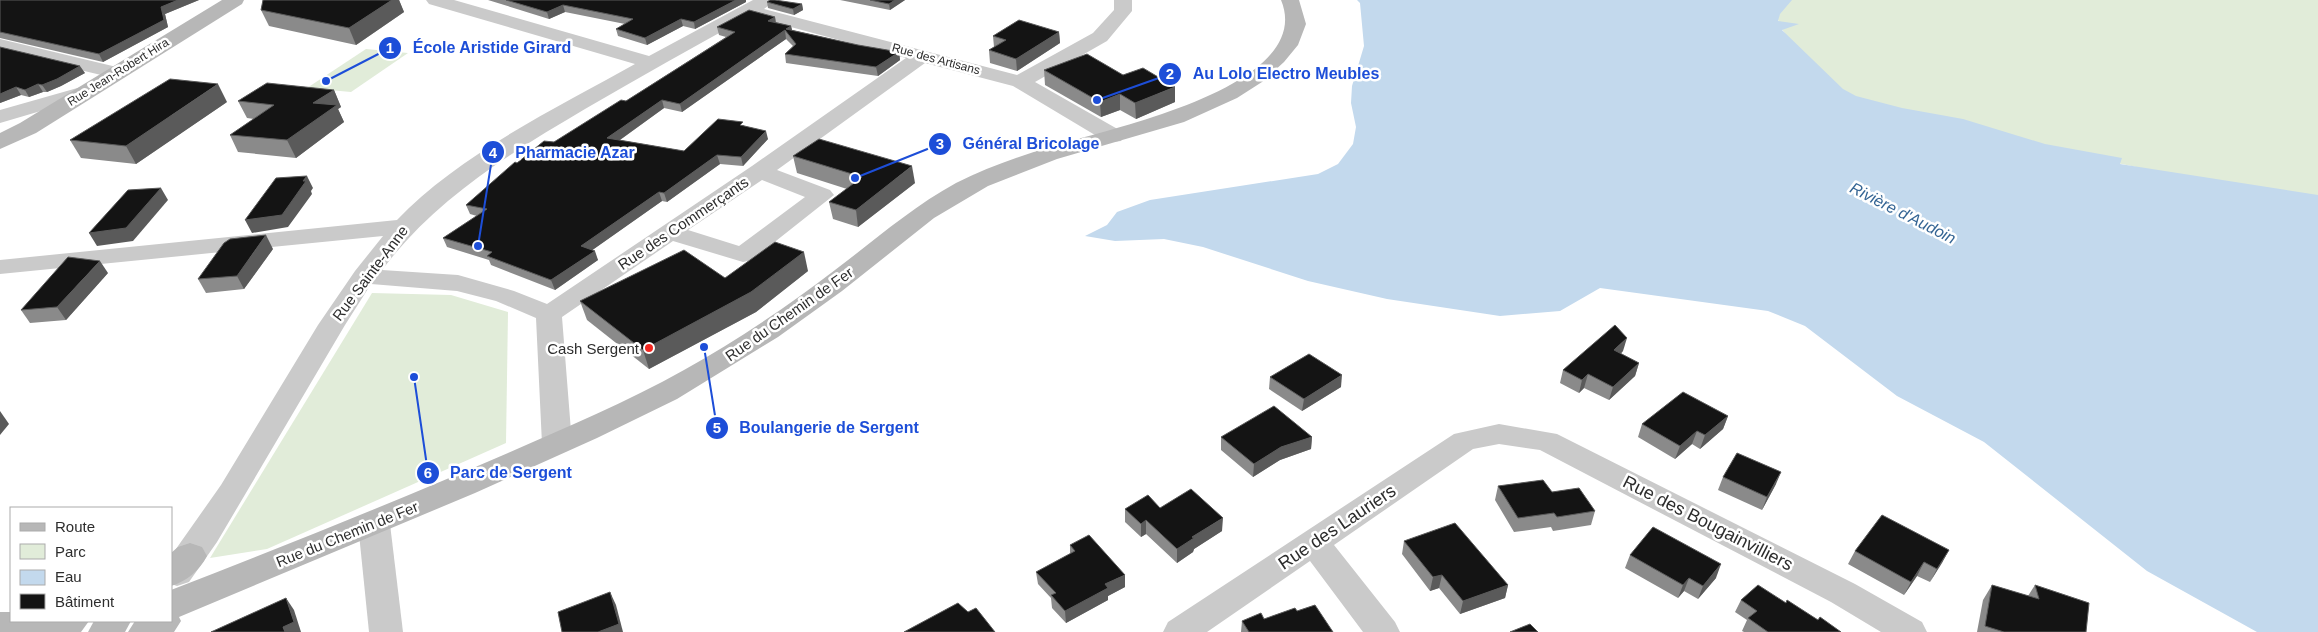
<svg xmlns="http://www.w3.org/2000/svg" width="2318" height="632" font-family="Arial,sans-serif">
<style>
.green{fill:#e1ecd9}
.water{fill:#c3d9ed}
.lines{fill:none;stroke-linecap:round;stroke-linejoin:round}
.street{fill:#cacaca;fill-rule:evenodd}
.secondary{fill:#b7b7b7;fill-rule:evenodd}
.wall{fill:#8a8a8a}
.shaded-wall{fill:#5a5a5a}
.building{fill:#141414;stroke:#5a5a5a}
.poi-dot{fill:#f22721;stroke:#fff;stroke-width:2}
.labels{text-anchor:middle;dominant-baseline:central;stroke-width:5;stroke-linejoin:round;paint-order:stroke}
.far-street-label{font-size:12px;fill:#2d2d2d;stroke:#fff}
.street-label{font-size:15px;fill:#2d2d2d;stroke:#fff}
.poi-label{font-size:15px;fill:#2d2d2d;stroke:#fff;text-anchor:end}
.water-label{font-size:16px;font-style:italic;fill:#356594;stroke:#fff}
.near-street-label{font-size:18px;fill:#2d2d2d;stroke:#fff}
.leader{fill:none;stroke:#1d4ed8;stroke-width:2}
.callout-dot{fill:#1d4ed8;stroke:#fff;stroke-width:2}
.mark-label{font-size:15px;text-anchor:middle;font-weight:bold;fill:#fff}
.callout-label{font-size:16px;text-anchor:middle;font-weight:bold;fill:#1d4ed8;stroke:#fff;stroke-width:5;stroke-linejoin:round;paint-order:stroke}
</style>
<rect width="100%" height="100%" fill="#fff"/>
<g class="green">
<polygon points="1775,0 2318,0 2318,205 2098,159 1853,103 1812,71 1779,25"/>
<polygon points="366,49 408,53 351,92 307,88"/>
<polygon points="372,293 451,295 508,312 506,443 267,549 210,558"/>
</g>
<polygon class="water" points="1357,0 1792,0 1780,14 1778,21 1799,24 1782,30 1843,89 1856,96 1902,108 1963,119 2045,144 2122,158 2120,164 2318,195 2318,632 2257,632 2147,571 1984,442 1897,396 1805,326 1768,311 1600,288 1560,311 1500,316 1387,299 1308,281 1203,247 1164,239 1115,241 1085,236 1107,225 1117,212 1150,200 1318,174 1338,164 1353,144 1356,127 1351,103 1352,86 1364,46 1360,3"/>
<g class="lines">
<g class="street">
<path d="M426,0h28l195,56 104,-56h23l-12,9 253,66 76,-42 21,-23v-10h18v11l-25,30 -72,41 86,49 3,5 -3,5 -8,1 -8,-1 -92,-55 -88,-23 -148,107 53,20 4,5 -82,65 -9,2 -70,-21 -111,76 10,127 -5,7 -10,3 -10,-3 -5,-7 -6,-126 -40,-17 -39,-10 -86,-7 -26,41 -128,217 -28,40 -12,4 -6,-2v-28l50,-71 97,-160 37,-54 28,-35 -383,38v-14l397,-40c60,-64 161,-113 238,-156l-206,-60zM750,16l156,42 -154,108 -205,138 -33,-13 -56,-16 -76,-5c54,-72 127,-116 203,-161 55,-32 110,-63 165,-93zM762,180l43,17 -66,49 -51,-16z"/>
<polygon points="0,39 125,69 128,73 125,77 118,79 0,51"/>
<polygon points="88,85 95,87 98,91 95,95 0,123 0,110"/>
<polygon points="1499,424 1557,434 1855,584 1922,622 1927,632 1881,632 1831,602 1540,450 1499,444 1473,449 1334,545 1395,622 1400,632 1363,632 1310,561 1207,632 1163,632 1168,622 1454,434"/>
<polygon points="374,512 385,516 390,524 403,632 369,632 358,524 363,516"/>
</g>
<g class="secondary">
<polygon points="222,0 244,0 242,4 36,133 0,149 0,133 20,123"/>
<path d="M1281,0h18l7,24 -8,21 -14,17 -22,20 -25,16 -53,24 -127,37 -69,27 -54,32 -92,73 -64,46 -101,62 -80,39 -122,55 -296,124 2,4 -7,11h-46l7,-11h36v-31c113,-44 226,-89 337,-137 59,-26 119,-51 176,-83 52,-29 103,-63 151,-100 40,-30 77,-63 121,-87 31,-16 64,-27 97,-37 54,-17 264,-59 228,-146z"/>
<path d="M190,543l12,4 5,9c-8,15 -20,25 -36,30v-33l7,-6z"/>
<polygon points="0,612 11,612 11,621 89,621 81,632 0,632"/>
<polygon points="94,621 131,621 125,632 88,632"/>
</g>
</g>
<g class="wall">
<polygon points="0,0 199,0 165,14 168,27 103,62 0,38"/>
<polygon points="263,0 399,0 404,12 356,45 269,26 261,10"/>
<polygon points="488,0 746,0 746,2 695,29 683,26 647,45 618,36 616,29 625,24 565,12 549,19"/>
<polygon points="840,0 905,0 890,10"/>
<polygon points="767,2 802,4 803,10 794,15 768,8"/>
<polygon points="775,17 776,22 791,26 792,30 858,45 899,52 900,60 878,76 786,63 785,54 793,46 786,39 682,112 664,108 620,140 684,151 743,125 768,139 743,166 720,164 667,202 662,201 592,250 598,260 555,290 491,265 489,260 447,247 443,238 477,216 470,214 466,205 517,163 626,101 726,37 719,35 717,27"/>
<polygon points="1059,32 1060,43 1017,71 990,63 989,50 994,47 993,36"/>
<polygon points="0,47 85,73 61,86 47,92 43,92 29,97 21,95 0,103"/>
<polygon points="1044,70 1123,75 1175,102 1136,119 1120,110 1101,117 1045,85"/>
<polygon points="334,90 341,107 338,109 344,122 296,158 238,152 230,135 254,119 247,118 238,101"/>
<polygon points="227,102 136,164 81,158 70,140"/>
<polygon points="793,156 915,183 858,227 833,219 829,202 847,189 797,173"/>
<polygon points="273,249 244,289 206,293 198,279"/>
<polygon points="808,271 756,312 649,369 587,320 580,301 725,278"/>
<polygon points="108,273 66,320 30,323 21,310"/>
<polygon points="1623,351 1621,354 1639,363 1635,376 1609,400 1584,388 1579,393 1560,383 1563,370"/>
<polygon points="1270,377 1341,387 1302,411 1269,389"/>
<polygon points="1728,416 1723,429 1700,449 1692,444 1675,459 1638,437 1642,424"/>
<polygon points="1221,437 1312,437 1311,449 1280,460 1253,477 1221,450"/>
<polygon points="1723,477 1776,484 1762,510 1718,490"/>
<polygon points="1498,486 1552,492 1595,511 1591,525 1553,531 1551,527 1514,532 1495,500"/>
<polygon points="1160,508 1222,531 1194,549 1193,552 1177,563 1146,534 1141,537 1125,522 1125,509"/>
<polygon points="1404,541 1508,585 1505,598 1460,614 1439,588 1430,591 1402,554"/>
<polygon points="1070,545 1125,587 1108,596 1108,600 1066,623 1052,608 1051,598 1038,584 1036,572 1070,554"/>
<polygon points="1949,550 1930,582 1917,576 1904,595 1848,564 1855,551"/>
<polygon points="1630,555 1716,578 1698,599 1684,591 1678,598 1625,568"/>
<polygon points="1992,585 2028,596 2035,585 2086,632 1977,632 1983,600"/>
<polygon points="1741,600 1786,603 1841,632 1744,632 1742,631 1747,620 1735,612"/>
<polygon points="1297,611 1333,632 1241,632 1242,621 1264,619"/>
</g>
<g class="shaded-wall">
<polygon points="178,0 199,0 165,14 168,27 103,62 99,54 161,7"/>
<polygon points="392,0 399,0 404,12 356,45 349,28"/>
<polygon points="736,0 746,0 746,2 695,29 694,22"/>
<polygon points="895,0 905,0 890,10 889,4"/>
<polygon points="802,4 803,10 794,15 793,9"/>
<polygon points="563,5 565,12 549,19 547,12"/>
<polygon points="775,17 776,25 768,21"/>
<polygon points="681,19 683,26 647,45 645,38"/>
<polygon points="791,26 793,34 786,29"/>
<polygon points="785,30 786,39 682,112 680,104"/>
<polygon points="1059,32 1060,43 1017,71 1016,59"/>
<polygon points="899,52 900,60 878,76 876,67"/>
<polygon points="80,66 85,73 61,86 47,92 42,85"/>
<polygon points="38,84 43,92 29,97 25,90"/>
<polygon points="218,84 227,102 136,164 126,146"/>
<polygon points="16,87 21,95 0,103 0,94"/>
<polygon points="1175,87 1175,102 1136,119 1135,103"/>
<polygon points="334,90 341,107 338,109 344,122 296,158 287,140 313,103"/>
<polygon points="1120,94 1120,110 1101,117 1100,102"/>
<polygon points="662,100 664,108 610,147 607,138"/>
<polygon points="766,131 768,139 743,166 741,157"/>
<polygon points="717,155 720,164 667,202 664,193"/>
<polygon points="912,166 915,183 858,227 856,210"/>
<polygon points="307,176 313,188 311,191 312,194 288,227 252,233 245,220 303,181"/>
<polygon points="161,188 168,200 133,241 97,246 89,233"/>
<polygon points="659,192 662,201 584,256 581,246"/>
<polygon points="266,235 273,249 244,289 237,276"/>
<polygon points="595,251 598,260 555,290 551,280"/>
<polygon points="804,252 808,271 756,312 649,369 643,350"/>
<polygon points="100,261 108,273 66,320 57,307"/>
<polygon points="1627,338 1623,351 1610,363 1614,350"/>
<polygon points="1639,363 1635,376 1609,400 1613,387"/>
<polygon points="1588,374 1584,388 1579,393 1582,380"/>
<polygon points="1342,375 1341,387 1302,411 1304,399"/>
<polygon points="0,411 9,424 0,435"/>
<polygon points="1728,416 1723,429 1700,449 1705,435"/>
<polygon points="1697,431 1692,444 1675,459 1680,446"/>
<polygon points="1312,437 1311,449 1280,460 1253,477 1254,464 1281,447"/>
<polygon points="1781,472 1776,484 1762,510 1767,497"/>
<polygon points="1223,518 1222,531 1194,549 1193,552 1177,563 1177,549 1192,537"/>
<polygon points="1146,520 1146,534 1141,537 1141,524"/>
<polygon points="1949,550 1942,563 1930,582 1937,569"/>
<polygon points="1924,562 1917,576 1904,595 1911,582"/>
<polygon points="1721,564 1716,578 1698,599 1703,586"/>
<polygon points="1125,575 1125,587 1108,596 1108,600 1066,623 1065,611 1105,584"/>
<polygon points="1442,575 1439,588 1430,591 1433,577"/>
<polygon points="1689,578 1684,591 1678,598 1683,585"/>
<polygon points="1508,585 1505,598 1460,614 1463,601"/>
<polygon points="610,592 616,605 623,632 598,632"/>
<polygon points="286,598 294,610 301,632 285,632 283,627"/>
</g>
<g class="building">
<polygon points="0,0 178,0 161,7 164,20 99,54 0,32"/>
<polygon points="263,0 392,0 349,28 261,10"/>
<polygon points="506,0 736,0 694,22 681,19 645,38 616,29 633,19 563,5 547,12"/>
<polygon points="770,0 775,0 802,4 793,9 767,2"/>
<polygon points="870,0 895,0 889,4"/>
<polygon points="749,10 775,17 768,21 791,26 786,29 858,45 899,52 876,67 785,54 796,44 785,30 680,104 662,100 607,138 684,151 718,119 743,122 740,125 766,131 741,157 717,155 664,193 659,192 581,246 595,251 551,280 487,256 492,252 443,238 487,209 466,205 515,162 517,163 544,141 554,142 621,100 626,101 735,32 717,27"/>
<polygon points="1019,20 1059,32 1016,59 989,50 1006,40 993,36"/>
<polygon points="0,47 80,66 57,79 42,85 38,84 25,90 16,87 0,94"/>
<polygon points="1087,54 1123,75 1143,68 1175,87 1135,103 1120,94 1100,102 1044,70"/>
<polygon points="170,79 218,84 126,146 70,140"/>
<polygon points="267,83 334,90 313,103 337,105 287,140 230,135 274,105 238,101"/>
<polygon points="819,139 912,166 856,210 829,202 862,177 793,156"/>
<polygon points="307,176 303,181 306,181 282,215 245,220 276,178"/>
<polygon points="161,188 126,228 89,233 128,190"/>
<polygon points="266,235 237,276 198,279 224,243 230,239"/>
<polygon points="775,242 804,252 751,292 643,350 580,301 684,250 725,278"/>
<polygon points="68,257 100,261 57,307 21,310"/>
<polygon points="1615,325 1627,338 1614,350 1639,363 1613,387 1588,374 1582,380 1563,370"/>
<polygon points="1309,354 1342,375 1304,399 1270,377"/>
<polygon points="1683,392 1728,416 1705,435 1697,431 1680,446 1642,424"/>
<polygon points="1274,406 1312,437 1281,447 1254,464 1221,437"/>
<polygon points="1737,453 1781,472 1767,497 1723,477"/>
<polygon points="1543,480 1552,492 1579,488 1595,511 1557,517 1554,513 1518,518 1498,486"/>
<polygon points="1191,489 1223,518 1192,537 1194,538 1177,549 1146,520 1141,524 1125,509 1148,495 1160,508"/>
<polygon points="1882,515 1949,550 1937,569 1924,562 1911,582 1855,551"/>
<polygon points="1455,523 1508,585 1463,601 1442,575 1433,577 1404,541"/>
<polygon points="1653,527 1721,564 1703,586 1689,578 1683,585 1630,555"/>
<polygon points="1089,535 1125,575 1105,584 1108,588 1065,611 1051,595 1056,593 1036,572 1075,551 1070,545"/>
<polygon points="1758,585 1786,603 1787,600 1818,620 1820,617 1841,632 1768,632 1748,618 1757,611 1741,600"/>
<polygon points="1992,585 2039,599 2035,585 2089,603 2086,632 2004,632 1985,626"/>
<polygon points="610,592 619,624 598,632 562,632 558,612"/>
<polygon points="286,598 294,622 283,627 285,632 211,632"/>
<polygon points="958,603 968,612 976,608 995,632 904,632"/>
<polygon points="1315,605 1333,632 1249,632 1242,621 1261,613 1264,619 1295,608 1297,611"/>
<polygon points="1530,624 1538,632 1510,632"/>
</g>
<circle class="poi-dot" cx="649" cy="348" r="5"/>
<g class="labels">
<g class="far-street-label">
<text transform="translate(936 59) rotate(15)">Rue des Artisans</text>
<text transform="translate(118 72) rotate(-32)">Rue Jean-Robert Hira</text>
</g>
<g class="street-label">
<text transform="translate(683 223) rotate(-34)">Rue des Commerçants</text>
<text transform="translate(370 273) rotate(-53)">Rue Sainte-Anne</text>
<text transform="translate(789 314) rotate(-35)">Rue du Chemin de Fer</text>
<text transform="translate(347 534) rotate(-22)">Rue du Chemin de Fer</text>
</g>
<g class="poi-label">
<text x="639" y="348">Cash Sergent</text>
</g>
<g class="water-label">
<text transform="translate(1903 213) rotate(27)">Rivière d'Audoin</text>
</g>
<g class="near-street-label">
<text transform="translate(1708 523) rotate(27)">Rue des Bougainvilliers</text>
<text transform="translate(1337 527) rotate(-34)">Rue des Lauriers</text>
</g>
</g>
<path class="leader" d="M326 81L390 48M1097 100L1170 74M855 178L940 144M478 246L493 152M704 347L717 428M414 377L428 473"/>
<g class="callout-dot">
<circle cx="326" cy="81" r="5"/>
<circle cx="1097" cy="100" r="5"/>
<circle cx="855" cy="178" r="5"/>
<circle cx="478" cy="246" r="5"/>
<circle cx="704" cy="347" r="5"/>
<circle cx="414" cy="377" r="5"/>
<circle cx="390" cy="48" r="12"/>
<circle cx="1170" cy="74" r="12"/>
<circle cx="940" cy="144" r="12"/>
<circle cx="493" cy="152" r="12"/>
<circle cx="717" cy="428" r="12"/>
<circle cx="428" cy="473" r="12"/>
</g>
<g class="mark-label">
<text x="390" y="53">1</text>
<text x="1170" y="79">2</text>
<text x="940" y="149">3</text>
<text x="493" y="158">4</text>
<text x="717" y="433">5</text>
<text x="428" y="478">6</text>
</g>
<g class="callout-label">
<text x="492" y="53">École Aristide Girard</text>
<text x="1286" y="79">Au Lolo Electro Meubles</text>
<text x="1031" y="149">Général Bricolage</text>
<text x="575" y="158">Pharmacie Azar</text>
<text x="829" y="433">Boulangerie de Sergent</text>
<text x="511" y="478">Parc de Sergent</text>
</g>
<rect x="10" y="507" width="162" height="115" fill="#ffffff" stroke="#ababab"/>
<rect x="20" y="523" width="25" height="8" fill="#b7b7b7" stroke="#ababab"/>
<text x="55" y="532" font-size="15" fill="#2d2d2d">Route</text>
<rect x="20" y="544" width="25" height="15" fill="#e1ecd9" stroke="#ababab"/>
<text x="55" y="557" font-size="15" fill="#2d2d2d">Parc</text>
<rect x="20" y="570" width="25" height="15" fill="#c3d9ed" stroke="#ababab"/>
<text x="55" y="582" font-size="15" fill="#2d2d2d">Eau</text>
<rect x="20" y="594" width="25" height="15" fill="#141414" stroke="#ababab"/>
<text x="55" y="607" font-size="15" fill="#2d2d2d">Bâtiment</text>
</svg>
